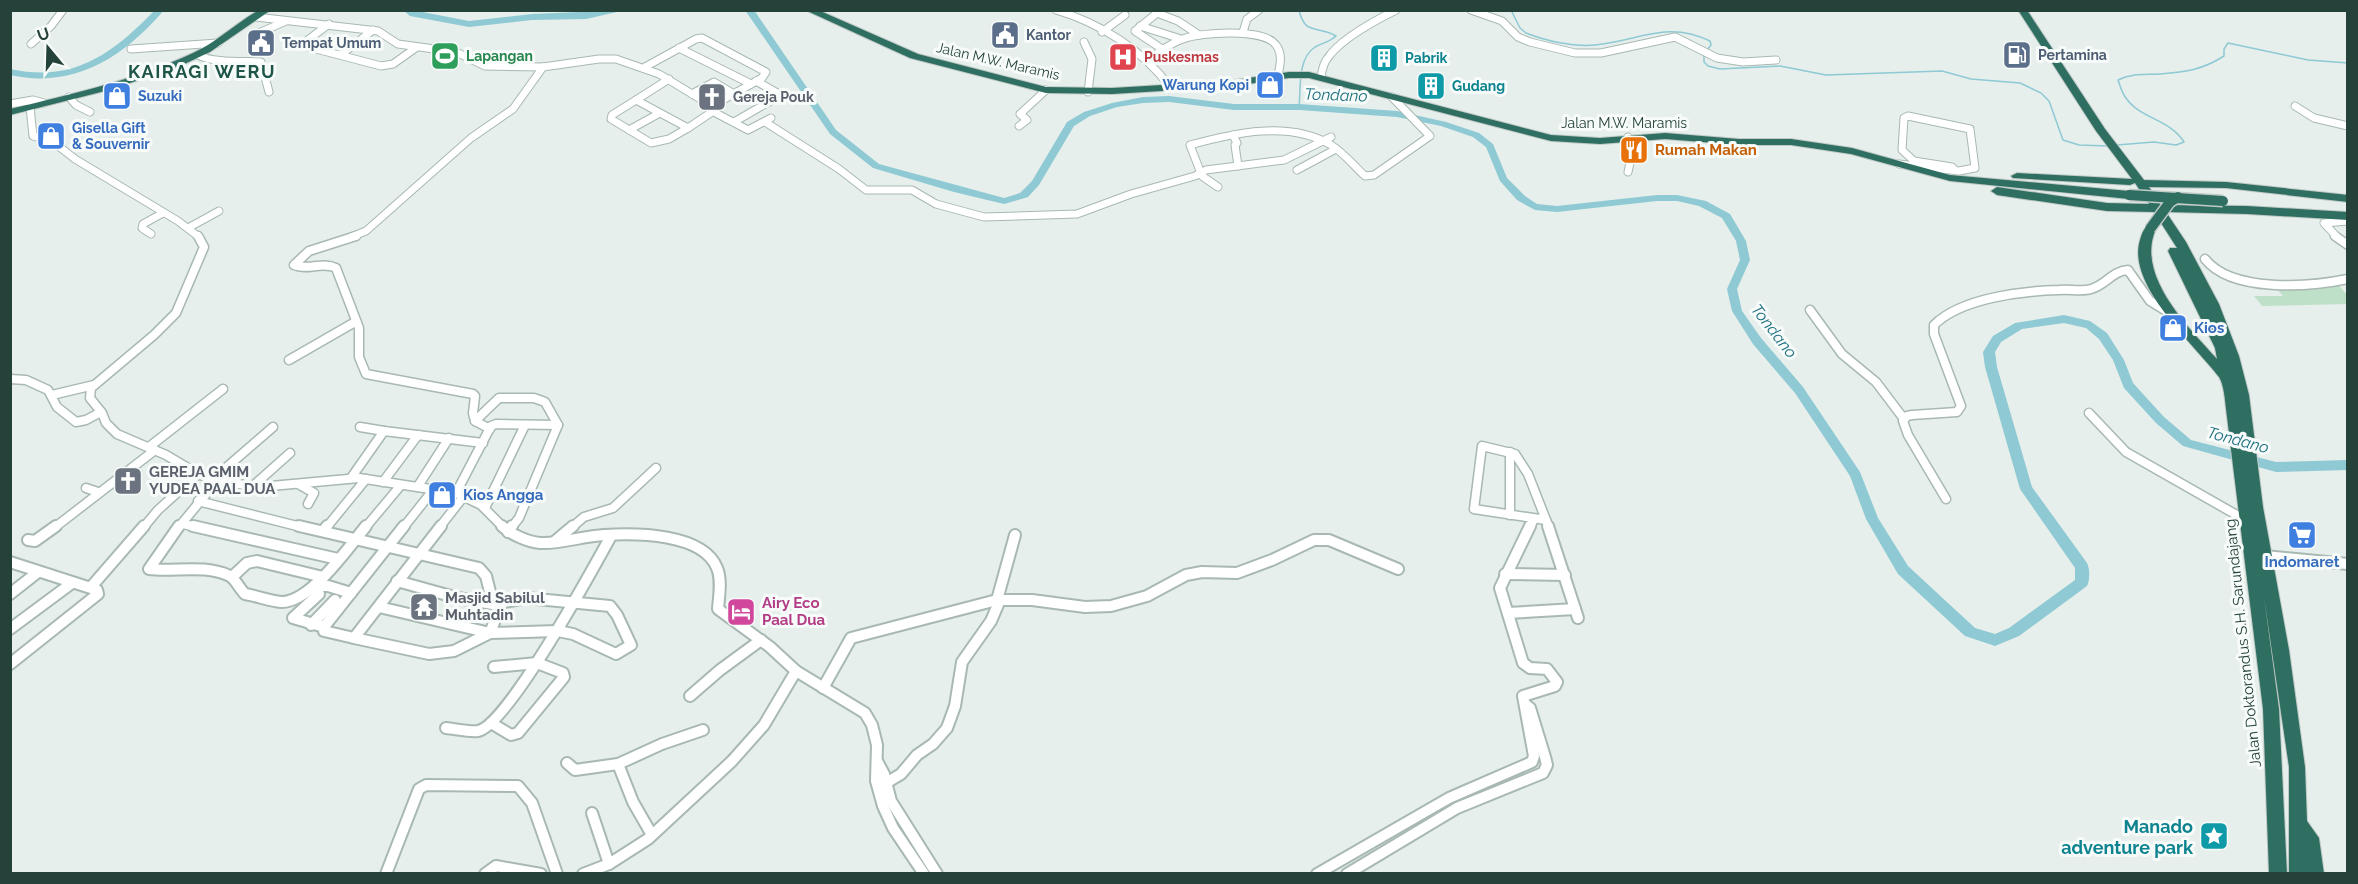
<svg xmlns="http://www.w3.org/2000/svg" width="2358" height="884" font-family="Raleway,sans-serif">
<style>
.green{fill:#bfe0c8}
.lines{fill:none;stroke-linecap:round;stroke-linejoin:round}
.stream{stroke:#8ec9d4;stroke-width:1.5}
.river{fill:#8ec9d4;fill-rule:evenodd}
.minor-far2-casing{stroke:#a8b8b2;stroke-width:9}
.minor-far1-casing{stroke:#a8b8b2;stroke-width:11}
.minor-casing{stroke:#a8b8b2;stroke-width:14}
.highway-casing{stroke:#c2cac8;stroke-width:2}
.minor-far2{stroke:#fff;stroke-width:7}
.minor-far1{stroke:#fff;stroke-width:8}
.minor{stroke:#fff;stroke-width:10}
.highway{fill:#2f6f62;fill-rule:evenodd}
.highway-bridge-casing{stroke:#c2cac8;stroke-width:13;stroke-linecap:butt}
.highway-bridge{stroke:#2f6f62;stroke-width:10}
.labels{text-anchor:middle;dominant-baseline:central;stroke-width:6;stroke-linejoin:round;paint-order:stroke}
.far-service-label{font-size:14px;font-weight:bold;fill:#4e5e75;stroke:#f7fbf9;text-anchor:start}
.far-leisure-label{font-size:14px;font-weight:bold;fill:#27864d;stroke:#f7fbf9;text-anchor:start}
.far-health-label{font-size:14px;font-weight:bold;fill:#be3a42;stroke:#f7fbf9;text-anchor:start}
.far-culture-label{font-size:14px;font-weight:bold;fill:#0d838f;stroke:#f7fbf9;text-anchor:start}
.far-street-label{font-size:14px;fill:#24423a;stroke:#f7fbf9}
.far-shop-label{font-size:14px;font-weight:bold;fill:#366cbe;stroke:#f7fbf9;text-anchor:start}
.far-worship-label{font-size:14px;font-weight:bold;fill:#5b616d;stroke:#f7fbf9;text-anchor:start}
.food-label{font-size:15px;font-weight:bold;fill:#c56008;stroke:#f7fbf9;text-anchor:start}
.shop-label{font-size:15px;font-weight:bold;fill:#366cbe;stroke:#f7fbf9;text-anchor:start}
.worship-label{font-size:15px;font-weight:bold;fill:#5b616d;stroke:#f7fbf9;text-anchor:start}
.hotel-label{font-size:15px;font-weight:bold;fill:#b23c85;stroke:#f7fbf9;text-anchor:start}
.street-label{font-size:15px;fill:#24423a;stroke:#f7fbf9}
.water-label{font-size:16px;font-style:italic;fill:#1c6f80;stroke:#f7fbf9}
.far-district-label{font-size:18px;font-weight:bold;letter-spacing:1.5px;fill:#1f5548;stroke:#f7fbf9}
.near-culture-label{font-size:18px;font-weight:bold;fill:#0d838f;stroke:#f7fbf9;text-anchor:end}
</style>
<rect width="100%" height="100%" fill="#e6efeb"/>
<polygon class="green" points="2338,284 2347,295 2347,304 2262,306 2254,296 2283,296 2275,287"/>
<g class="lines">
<g class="stream">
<path d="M1299,10c6,26 18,15 37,26 -6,6 -14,7 -21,11 -18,12 -14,42 -16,60"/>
<path d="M1511,10l9,18 6,5c20,8 47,14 69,12 44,-4 71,-25 115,-4l1,4 -7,9v8l4,4 12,3 60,-3 46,9 116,-4 29,8 49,4 21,10 8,8 14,39 16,5 29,1"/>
<path d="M2117,145l37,-3 22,3 8,-3c-14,-23 -44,-23 -58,-44 -4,-5 -6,-12 -8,-18 14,-7 27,-5 42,-6 26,-2 42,-4 64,-18v-7l4,-6 80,17 40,3"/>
</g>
<g class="river">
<path d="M155,10h9c-41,48 -90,79 -154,65v-6c64,14 102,-15 145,-59z"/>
<polygon points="403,10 412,10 469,21 532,14 626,10 586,19 532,20 469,27 410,16"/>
<path d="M745,10h9l82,120 43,34 125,34 16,-5 12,-12 35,-59 17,-10 28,-9 31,-6 26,-1 65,8h65l98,7 49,11 33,11 14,11 14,34 18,18 12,8 20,2 100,-11h20l29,6 24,13 16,27 4,19 -13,29 5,22 19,27 42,49 57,85 18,46 30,48 67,62 20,6 14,-6 66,-48v-12l-55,-79 -35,-122 -2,-15 10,-16 22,-13 49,-8 26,6 17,12 17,27 9,23 31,34 27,23 85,22 72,-2v10l-72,2 -93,-26 -27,-23 -32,-35 -11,-28 -14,-21 -13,-11 -22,-5 -42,6 -21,13 -6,10 2,15 35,120 55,76c3,6 3,17 0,23l-68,50 -24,10 -30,-10 -67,-62 -32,-55 -16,-43 -55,-83 -42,-49 -21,-33 -5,-22 13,-29 -4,-19 -14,-23 -23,-12 -22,-5h-20l-100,11 -22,-2 -18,-10 -17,-19 -14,-34 -13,-10 -32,-11 -44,-9 -98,-7h-65l-65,-8 -26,1 -26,4 -27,9 -16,10 -35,59 -11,12 -24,7 -50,-12 -81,-24 -43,-34z"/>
</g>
<g class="minor-far2-casing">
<g id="minor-far2">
<path d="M1056,10c44,13 87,40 114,77"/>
<polyline points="1471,10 1502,21 1518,37 1530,42 1575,53 1601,53 1675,37 1717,58 1743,62 1776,60"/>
<polyline points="256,17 378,31 398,44 456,52 485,66 543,67 599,59 616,59 659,74 712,106"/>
<polyline points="329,24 301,45 381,66 393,64 417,47"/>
<polyline points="1140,26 1181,39"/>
<polyline points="1102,32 1125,15"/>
<polyline points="1243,32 1247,19 1259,10"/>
<polyline points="259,33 286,21"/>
<polyline points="1084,42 1092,59 1088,92"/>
<polyline points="31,44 51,26 63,10"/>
<polyline points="679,48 751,84"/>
<polyline points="131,49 218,43"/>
<polyline points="1165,51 1135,31 1157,13 1178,21 1199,35"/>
<polyline points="342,54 373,30"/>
<path d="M198,55c15,8 44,6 63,7l8,30"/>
<path d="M1147,60c11,-7 23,-17 36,-21 18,-7 81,-11 93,6 7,9 4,20 2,31"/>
<polyline points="645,67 696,39 702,38 766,72 762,78 712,106 710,110 748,130 771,118"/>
<path d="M1321,77c1,-6 2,-13 6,-18 12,-19 49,-39 69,-49"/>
<polyline points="669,79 636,100 688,128 712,112"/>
<polyline points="692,94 714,82 734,94"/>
<polyline points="69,97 76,105 90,112"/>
<polyline points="636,100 612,115 611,119 651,143 669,139 688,128"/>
<polyline points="10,104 33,100 44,103"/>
<polyline points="2295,106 2314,118 2348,126"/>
<polyline points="30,107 33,136 52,141 75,159 178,221 199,237"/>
<polyline points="734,122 781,95 756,81"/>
<polyline points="765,122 839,169 866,190 912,190 936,204 984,217 1077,214 1131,194 1195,176 1206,170 1284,160 1331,137"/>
<polyline points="1019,126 1027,120 1020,114 1046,90"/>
<polyline points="629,130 658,114"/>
<polyline points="1233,135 1237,143 1235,145 1238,166"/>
<polyline points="1628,137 1631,158 1628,172"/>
<polyline points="1899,164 1959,171 1975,168 1970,129 1908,116 1904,118 1902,150 1914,161 1952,167 1955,170"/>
<polyline points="1297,170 1336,149"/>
<path d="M1218,187l-16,-11 -12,-31c44,-12 99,-25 141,0 13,8 22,20 34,31l9,-1 56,-39 -38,-39"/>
<polyline points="188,228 219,211"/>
<polyline points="151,234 142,228 143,224 163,213"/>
<polyline points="351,237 366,231 471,138 513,109 543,67"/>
<polyline points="2337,237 2324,223 2348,221"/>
</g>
</g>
<g class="minor-far1-casing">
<g id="minor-far1">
<polyline points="198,236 204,247 176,313 154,335 91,388 90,398 102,413 106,423 117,434 166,455 198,474 217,481 260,487 359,478 456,493 481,505 504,528"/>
<path d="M356,236l-47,15 -15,14c14,6 28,-4 42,3l23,60v29l7,17 107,20 2,2 -2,17 2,8 15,8"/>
<polyline points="2335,236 2348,245"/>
<path d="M2205,259c27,34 104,28 143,20"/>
<polyline points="1810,310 1842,354 1876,382 1904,419"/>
<polyline points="289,360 355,322"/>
<polyline points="10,379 26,380 48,390 57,407 76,422 86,420 101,412"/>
<polyline points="52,395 94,385"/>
<polyline points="2089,413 2126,452 2249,522"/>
<polyline points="475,421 499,398 534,398 545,402 558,425 519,518 511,528"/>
<polyline points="360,427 384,431"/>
<polygon points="1482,446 1515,454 1528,474 1546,520 1474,509"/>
<polyline points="149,447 223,389"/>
<polyline points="1510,452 1510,515"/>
<polyline points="351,478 384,431 483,443"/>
<polyline points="213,479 273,427"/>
<polyline points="383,482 418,435"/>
<polyline points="300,485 314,493 308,504"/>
<polyline points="253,486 290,453"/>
<polyline points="418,486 449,438"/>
<polyline points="86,488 98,492"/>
<polyline points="456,493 491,426 496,424 558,425"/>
<path d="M1946,499l-38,-64 -5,-14 4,-5 5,-1 45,-3 4,-6 -27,-72v-9c27,-27 88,-34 125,-35 11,-1 22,2 32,-1 15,-4 21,-18 37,-19l22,31 23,14"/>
<polyline points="198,501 305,528"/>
<polyline points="485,508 525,425"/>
<polyline points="1546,520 1549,528"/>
<polyline points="183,524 200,528"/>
<polyline points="54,528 155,450"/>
<polyline points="143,528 158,510 198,474"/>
<polyline points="178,528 217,481"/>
<polyline points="326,528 366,479"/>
<polyline points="365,528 401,485"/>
<polyline points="403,528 434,489"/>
<polyline points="439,528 464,496"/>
<polyline points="571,528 584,517 613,508 656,468"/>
<polyline points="1530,528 1534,519"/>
</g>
</g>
<g class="minor-casing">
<g id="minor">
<path d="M179,526l-30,43c27,3 55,-5 81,7 5,3 10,13 15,18 12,2 25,7 36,8 29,1 68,-55 85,-76"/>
<polyline points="193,526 338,559"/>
<polyline points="299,526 479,568 486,576 493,604"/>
<polyline points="404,526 324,627 324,631 354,638 441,526"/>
<path d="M502,526c8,8 26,16 38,17 21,1 43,-7 64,-8 32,-2 99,-2 113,33 5,12 2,28 1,41l52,38 26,24 69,42 7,12 5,20 -1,36 7,25 10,22 31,46"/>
<polyline points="1548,526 1578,618"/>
<polyline points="323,531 327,526"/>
<polyline points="508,532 512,526"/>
<polyline points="28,540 35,541 56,526"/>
<polyline points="554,542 573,526"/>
<polyline points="2265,556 2348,564"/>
<polyline points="10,562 97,590 98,594 10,664"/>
<polyline points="1505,574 1565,575"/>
<polyline points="232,577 247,563 257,561 323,577"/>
<polyline points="314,586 328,586 351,593"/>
<polyline points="91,587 144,526"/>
<polyline points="10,594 38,572"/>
<polyline points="319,594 293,618 324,627"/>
<polyline points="997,600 1015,535"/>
<polyline points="379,607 490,633 502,602"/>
<polyline points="1508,613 1575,609"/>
<polyline points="311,625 335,600"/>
<polyline points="10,629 72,583"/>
<polyline points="354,638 429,654 454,651 490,633 558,631 573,634 616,654 631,645 617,615 610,606 526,598 493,604 458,598 397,581"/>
<polyline points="823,688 851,638 997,600 1032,600 1085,607 1111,606 1147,596 1186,575 1202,572 1237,573 1272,560 1314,540 1329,540 1398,569"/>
<polyline points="690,696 720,670 761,640"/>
<polyline points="491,723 511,735 518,733 564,677 563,673 537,663 494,667"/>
<path d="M446,728c10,1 23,4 32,3 29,-5 116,-164 133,-195"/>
<polyline points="877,761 884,774 891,801 937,874"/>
<polyline points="567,763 575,770 618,764 662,744 703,730"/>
<polyline points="618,764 633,802 652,835"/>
<polyline points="886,783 901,774 917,755 933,744 947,728 955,706 962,662 991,621 1000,600"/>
<polyline points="592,813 609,864"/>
<polyline points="386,874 419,789 426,785 518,786 532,803 557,874"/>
<polyline points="485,874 496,866 541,874"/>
<polyline points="583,874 609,864 648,839 732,761 764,725 796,671"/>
<polyline points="1317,874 1449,798 1532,762 1534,756 1523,696 1555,686 1557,682 1547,669 1530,668 1523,663 1500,588 1530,526"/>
<polyline points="1347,874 1457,808 1543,773 1547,765 1545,757 1530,708 1526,705"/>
</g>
</g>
<g class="highway-casing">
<g id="highway">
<path d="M259,10h12l-61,42 -32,15 -69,23 -99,25v-6c62,-15 125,-29 183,-56 24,-11 43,-30 66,-43z"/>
<polygon points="805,10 818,10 918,54 1046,87 1112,88 1228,81 1289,72 1309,72 1551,135 1600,138 1665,133 1739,139 1791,139 1852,148 1950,175 2129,191 2135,195 2129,199 1950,181 1851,154 1791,145 1739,145 1665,139 1600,144 1551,141 1309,78 1289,78 1228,87 1112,94 1046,93 910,58"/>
<path d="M2018,10h9l78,119 39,51 82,2 122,13v7l-122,-14 -77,-1 12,18 86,1 101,6v8l-101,-6 -81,-2 20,30 33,62 20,52 10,39 14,112 26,143 16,117 2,54 12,17 5,36h-35v-107l-25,-170 15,112 8,165h-18l-6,-165 -37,-300c-1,-9 -2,-24 -7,-32 -24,-32 -93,-92 -79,-137 2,-7 4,-13 10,-15l4,1 2,3c-21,46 32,98 61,130l-2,-11 -47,-97 2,-3h7l-23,-36 -47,-1 -110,-16 -6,-4 6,-4 110,16 42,1 -14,-21 -5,2 -117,-7 -2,-2 6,-3 115,6 -36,-48z"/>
</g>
</g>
<use href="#minor-far2" class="minor-far2"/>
<use href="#minor-far1" class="minor-far1"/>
<use href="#minor" class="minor"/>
<use href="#highway" class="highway"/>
<g class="highway-bridge-casing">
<g id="highway-bridge">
<polyline points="2129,195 2223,201"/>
<polyline points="2150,229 2170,202 2178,197"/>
</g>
</g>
<use href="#highway-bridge" class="highway-bridge"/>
</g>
<defs>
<g id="civic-square" transform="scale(1.5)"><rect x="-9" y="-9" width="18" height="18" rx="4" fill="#5c6f8a" stroke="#f7fbf9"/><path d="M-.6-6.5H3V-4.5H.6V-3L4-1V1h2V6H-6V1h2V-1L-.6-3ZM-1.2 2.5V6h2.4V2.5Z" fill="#fff"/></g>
<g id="fuel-square" transform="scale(1.5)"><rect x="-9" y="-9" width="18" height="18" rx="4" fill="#5c6f8a" stroke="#f7fbf9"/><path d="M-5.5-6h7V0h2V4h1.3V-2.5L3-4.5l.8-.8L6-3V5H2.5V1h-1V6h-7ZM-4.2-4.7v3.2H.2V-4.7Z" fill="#fff"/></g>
<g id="stadium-square" transform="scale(1.5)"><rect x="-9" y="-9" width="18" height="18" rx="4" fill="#2e9e5b" stroke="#f7fbf9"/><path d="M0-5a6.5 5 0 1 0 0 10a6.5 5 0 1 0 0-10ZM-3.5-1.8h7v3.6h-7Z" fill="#fff"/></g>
<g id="hospital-square" transform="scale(1.5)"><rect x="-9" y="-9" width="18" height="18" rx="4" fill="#e0444e" stroke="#f7fbf9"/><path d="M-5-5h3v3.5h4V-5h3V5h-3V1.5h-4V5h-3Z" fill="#fff"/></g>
<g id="building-square" transform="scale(1.5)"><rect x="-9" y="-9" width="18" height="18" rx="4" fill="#0f9aa8" stroke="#f7fbf9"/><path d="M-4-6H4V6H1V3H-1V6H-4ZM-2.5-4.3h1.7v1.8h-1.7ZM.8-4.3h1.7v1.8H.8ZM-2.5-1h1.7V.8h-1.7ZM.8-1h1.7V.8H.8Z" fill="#fff"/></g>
<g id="shop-square" transform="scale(1.5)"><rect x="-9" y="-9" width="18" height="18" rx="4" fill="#3f7fe0" stroke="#f7fbf9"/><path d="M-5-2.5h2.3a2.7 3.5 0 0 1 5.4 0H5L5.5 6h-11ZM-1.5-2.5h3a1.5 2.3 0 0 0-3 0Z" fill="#fff"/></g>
<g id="church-square" transform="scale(1.5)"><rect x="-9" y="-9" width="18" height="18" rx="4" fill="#6b7280" stroke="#f7fbf9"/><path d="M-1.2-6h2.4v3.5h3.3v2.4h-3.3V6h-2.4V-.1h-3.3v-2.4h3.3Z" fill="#fff"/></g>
<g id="restaurant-square" transform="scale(1.5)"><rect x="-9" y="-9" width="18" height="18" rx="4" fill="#e8710a" stroke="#f7fbf9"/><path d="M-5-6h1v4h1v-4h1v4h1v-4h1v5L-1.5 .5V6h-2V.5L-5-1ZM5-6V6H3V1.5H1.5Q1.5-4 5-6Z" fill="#fff"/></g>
<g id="supermarket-square" transform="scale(1.5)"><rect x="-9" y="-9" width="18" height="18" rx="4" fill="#3f7fe0" stroke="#f7fbf9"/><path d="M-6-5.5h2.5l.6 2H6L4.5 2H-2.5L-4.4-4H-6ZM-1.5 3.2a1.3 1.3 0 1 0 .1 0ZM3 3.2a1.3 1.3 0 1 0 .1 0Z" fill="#fff"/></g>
<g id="temple-square" transform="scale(1.5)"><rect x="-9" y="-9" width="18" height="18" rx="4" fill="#6b7280" stroke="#f7fbf9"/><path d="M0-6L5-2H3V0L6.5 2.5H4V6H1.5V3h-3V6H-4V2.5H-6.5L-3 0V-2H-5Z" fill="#fff"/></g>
<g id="hotel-square" transform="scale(1.5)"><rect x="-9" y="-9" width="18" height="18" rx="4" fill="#d1479c" stroke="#f7fbf9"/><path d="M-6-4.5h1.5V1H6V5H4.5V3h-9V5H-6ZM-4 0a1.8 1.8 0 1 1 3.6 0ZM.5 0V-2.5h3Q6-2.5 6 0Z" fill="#fff"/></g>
<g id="sight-square" transform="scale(1.5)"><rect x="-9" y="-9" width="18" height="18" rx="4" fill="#0f9aa8" stroke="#f7fbf9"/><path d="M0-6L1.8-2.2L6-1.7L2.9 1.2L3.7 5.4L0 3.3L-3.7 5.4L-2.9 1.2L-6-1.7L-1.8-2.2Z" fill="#fff"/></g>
</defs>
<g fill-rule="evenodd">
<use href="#civic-square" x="1005" y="35"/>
<use href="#civic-square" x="261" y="43"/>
<use href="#fuel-square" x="2017" y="55"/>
<use href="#stadium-square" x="445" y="56"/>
<use href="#hospital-square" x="1123" y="57"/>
<use href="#building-square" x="1384" y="58"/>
<use href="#shop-square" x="1270" y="85"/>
<use href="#building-square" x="1431" y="86"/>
<use href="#shop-square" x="117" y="96"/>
<use href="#church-square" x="712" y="97"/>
<use href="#shop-square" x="51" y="136"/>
<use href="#restaurant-square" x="1634" y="150"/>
<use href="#shop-square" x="2173" y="328"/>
<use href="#church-square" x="128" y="481"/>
<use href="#shop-square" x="442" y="495"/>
<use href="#supermarket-square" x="2302" y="535"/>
<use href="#temple-square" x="424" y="607"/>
<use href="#hotel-square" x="741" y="612"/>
<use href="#sight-square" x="2214" y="836"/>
</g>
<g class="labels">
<g class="far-service-label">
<text x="1026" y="35">Kantor</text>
<text x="282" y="43">Tempat Umum</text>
<text x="2038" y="55">Pertamina</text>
</g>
<g class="far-leisure-label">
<text x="466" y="56">Lapangan</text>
</g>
<g class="far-health-label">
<text x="1144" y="57">Puskesmas</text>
</g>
<g class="far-culture-label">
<text x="1405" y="58">Pabrik</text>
<text x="1452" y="86">Gudang</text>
</g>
<g class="far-street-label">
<text transform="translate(998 61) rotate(13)">Jalan M.W. Maramis</text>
<text x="1624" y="123">Jalan M.W. Maramis</text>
</g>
<g class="far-shop-label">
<text x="1249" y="85" text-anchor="end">Warung Kopi</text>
<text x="138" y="96">Suzuki</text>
<text x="72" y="128">Gisella Gift<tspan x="72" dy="16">&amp; Souvernir</tspan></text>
</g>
<g class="far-worship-label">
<text x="733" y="97">Gereja Pouk</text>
</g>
<g class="food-label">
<text x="1655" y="150">Rumah Makan</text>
</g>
<g class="shop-label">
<text x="2194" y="328">Kios</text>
<text x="463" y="495">Kios Angga</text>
<text x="2302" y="562" text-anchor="middle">Indomaret</text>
</g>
<g class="worship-label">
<text x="149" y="472">GEREJA GMIM<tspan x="149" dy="17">YUDEA PAAL DUA</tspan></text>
<text x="445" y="598">Masjid Sabilul<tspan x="445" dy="17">Muhtadin</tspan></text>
</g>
<g class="hotel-label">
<text x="762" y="603">Airy Eco<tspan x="762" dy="17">Paal Dua</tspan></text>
</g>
<g class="street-label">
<text transform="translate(2243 643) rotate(-96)">Jalan Doktorandus S.H. Sarundajang</text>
</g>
<g class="water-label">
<text transform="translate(1336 95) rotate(2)">Tondano</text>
<text transform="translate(1774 331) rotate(52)">Tondano</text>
<text transform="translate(2238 440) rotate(15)">Tondano</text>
</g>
<g class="far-district-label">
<text x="202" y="71">KAIRAGI WERU</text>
</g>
<g class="near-culture-label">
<text x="2193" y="826">Manado<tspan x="2193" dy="21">adventure park</tspan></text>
</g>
</g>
<rect width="2358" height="884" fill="none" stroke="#24423a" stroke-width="24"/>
<g transform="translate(48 48) rotate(341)" stroke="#f7fbf9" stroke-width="4.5" paint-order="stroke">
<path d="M0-4.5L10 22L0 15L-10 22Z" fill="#24423a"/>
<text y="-9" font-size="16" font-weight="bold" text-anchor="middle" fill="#24423a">U</text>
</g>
</svg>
